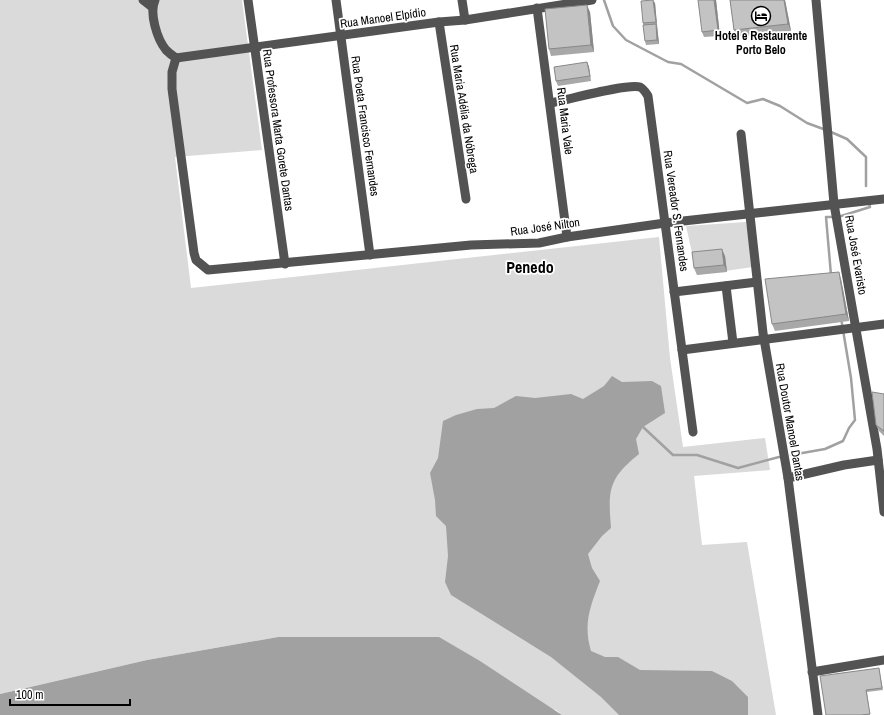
<svg xmlns="http://www.w3.org/2000/svg" width="884" height="715" font-family="'Archivo Narrow',sans-serif">
<style>
.green{fill:#dadada}
.water{fill:#a1a1a1}
.lines{fill:none;stroke-linecap:round;stroke-linejoin:round}
.stream{stroke:#a1a1a1;stroke-width:2.5}
.minor{stroke:#535353;stroke-width:9}
.wall{fill:#a8a8a8}
.shaded-wall{fill:#888}
.building{fill:#c3c3c3;stroke:#888}
.labels{text-anchor:middle;dominant-baseline:central;stroke-width:3.5;stroke-linejoin:round;paint-order:stroke}
.street-label{font-size:12px;fill:#000;stroke:#fff}
.poi-label{font-size:12px;font-weight:bold;fill:#000;stroke:#fff}
.district-label{font-size:16px;font-weight:bold;fill:#000;stroke:#fff}
</style>
<rect width="100%" height="100%" fill="#fff"/>
<g class="green">
<polygon points="0,0 242,0 262,150 175,157 191,288 659,237 670,358 683,447 765,438 770,470 694,476 702,545 747,542 776,715 562,715 556,710 278,637 147,660 0,694"/>
<polygon points="746,222 753,267 697,275 686,226"/>
</g>
<g class="water">
<path d="M612,376l10,6 30,-1 9,5 4,27 -22,14 -7,12 3,15c-31,25 -31,36 -28,74l-9,8 -14,18 4,14 8,13c-10,26 -17,43 -9,70l14,6h13l22,13 72,1 20,10 16,16v18h-129l-18,-18 -50,-40 -100,-62 -6,-13 3,-26 -2,-30 -10,-10 -1,-16 -5,-27 8,-15 5,-37 13,-6 21,-6 17,-1 22,-12 19,2 36,-4 12,5 21,-13z"/>
<polygon points="278,637 439,637 480,661 562,715 0,715 0,694 147,660"/>
</g>
<g class="lines">
<g class="stream">
<polyline points="604,0 613,26 626,40 668,62 681,64 747,103 763,99 780,106 807,123 826,130"/>
<polyline points="831,132 847,139 866,157 866,186"/>
<polyline points="838,217 870,207 869,203"/>
<polyline points="831,275 826,217 833,217"/>
<polyline points="643,427 673,455 697,455 738,468 779,457"/>
<polyline points="791,455 825,449 843,441 849,428 855,420 851,378 841,318"/>
</g>
<g class="minor">
<polyline points="143,0 152,7"/>
<path d="M155,0c-6,13 2,39 11,50 3,3 7,6 10,8l-4,14v17l22,164 2,7 12,10 263,-25 68,-2 28,-6 98,-14 219,-24"/>
<polyline points="248,0 285,264"/>
<polyline points="336,0 370,255"/>
<polyline points="462,0 465,20"/>
<polyline points="816,0 834,204 877,449 884,512"/>
<polyline points="537,8 567,237"/>
<polyline points="439,22 466,199"/>
<polyline points="176,58 439,22 465,20 592,0"/>
<path d="M550,103c17,-3 78,-20 90,-16 4,2 6,6 8,9l45,336"/>
<polyline points="741,134 763,333 788,478 818,715"/>
<polyline points="726,286 733,343"/>
<polyline points="674,292 757,282"/>
<polyline points="682,350 884,324"/>
<polyline points="788,478 844,465 878,460"/>
<polyline points="812,672 884,660"/>
</g>
</g>
<g class="wall">
<polygon points="716,0 720,36 704,37 702,32"/>
<polygon points="730,0 785,0 791,31 736,37 734,30"/>
<polygon points="655,3 659,44 646,45 645,41 643,23"/>
<polygon points="590,12 594,52 551,56 549,49"/>
<polygon points="587,62 589,67 591,81 558,86 556,81"/>
<polygon points="725,256 727,272 697,275 694,268"/>
<polygon points="841,279 849,321 775,331 772,324"/>
<polygon points="884,394 884,436 879,431 876,425"/>
<polygon points="879,668 883,690 867,692 870,715 826,715"/>
</g>
<g class="shaded-wall">
<polygon points="653,0 655,3 657,26 656,22"/>
<polygon points="714,0 716,0 720,36 718,30"/>
<polygon points="784,0 785,0 791,31 788,24"/>
<polygon points="587,5 590,12 594,52 591,45"/>
<polygon points="656,24 657,27 659,44 657,40"/>
<polygon points="587,62 589,67 591,81 590,76"/>
<polygon points="722,249 725,256 727,272 724,265"/>
<polygon points="839,272 841,279 849,321 846,314"/>
</g>
<g class="building">
<polygon points="653,0 656,22 643,23 641,1"/>
<polygon points="698,0 714,0 718,30 702,32"/>
<polygon points="730,0 784,0 788,24 734,30"/>
<polygon points="587,5 591,45 549,49 545,9"/>
<polygon points="656,24 657,40 645,41 643,25"/>
<polygon points="587,62 590,76 556,81 554,67"/>
<polygon points="722,249 724,265 694,268 692,252"/>
<polygon points="839,272 846,314 772,324 765,279"/>
<polygon points="872,392 884,394 884,431 876,425"/>
<polygon points="879,668 882,688 866,690 870,714 861,715 826,715 820,676"/>
</g>
<defs>
<g id="hotel-ring" transform="scale(1)"><circle r="9.5" fill="#fff" stroke="#000" stroke-width="1.5"/><path d="M-6-4.5h1.5V1H6V5H4.5V3h-9V5H-6ZM-4 0a1.8 1.8 0 1 1 3.6 0ZM.5 0V-2.5h3Q6-2.5 6 0Z" fill="#000"/></g>
</defs>
<g fill-rule="evenodd">
<use href="#hotel-ring" x="761" y="16"/>
</g>
<g class="labels">
<g class="street-label">
<text transform="translate(383 18) rotate(-8)">Rua Manoel Elpídio</text>
<text transform="translate(464 109) rotate(81)">Rua Maria Adélia da Nóbrega</text>
<text transform="translate(565 121) rotate(83)">Rua Maria Vale</text>
<text transform="translate(365 126) rotate(82)">Rua Poeta Francisco Fernandes</text>
<text transform="translate(278 130) rotate(82)">Rua Professora Marta Gorete Dantas</text>
<text transform="translate(676 211) rotate(82)">Rua Vereador S. Fernandes</text>
<text transform="translate(545 227) rotate(-8)">Rua José Nilton</text>
<text transform="translate(856 255) rotate(80)">Rua José Evaristo</text>
<text transform="translate(790 422) rotate(80)">Rua Doutor Manoel Dantas</text>
</g>
<g class="poi-label">
<text x="761" y="36">Hotel e Restaurente<tspan x="761" dy="14">Porto Belo</tspan></text>
</g>
<g class="district-label">
<text x="530" y="267">Penedo</text>
</g>
</g>
<path d="M10 699v6h120v-6" fill="none" stroke="#000000" stroke-width="2"/>
<text x="16" y="699" font-size="12" fill="#000000" stroke="#ffffff" stroke-width="3" paint-order="stroke">100 m</text>
</svg>
